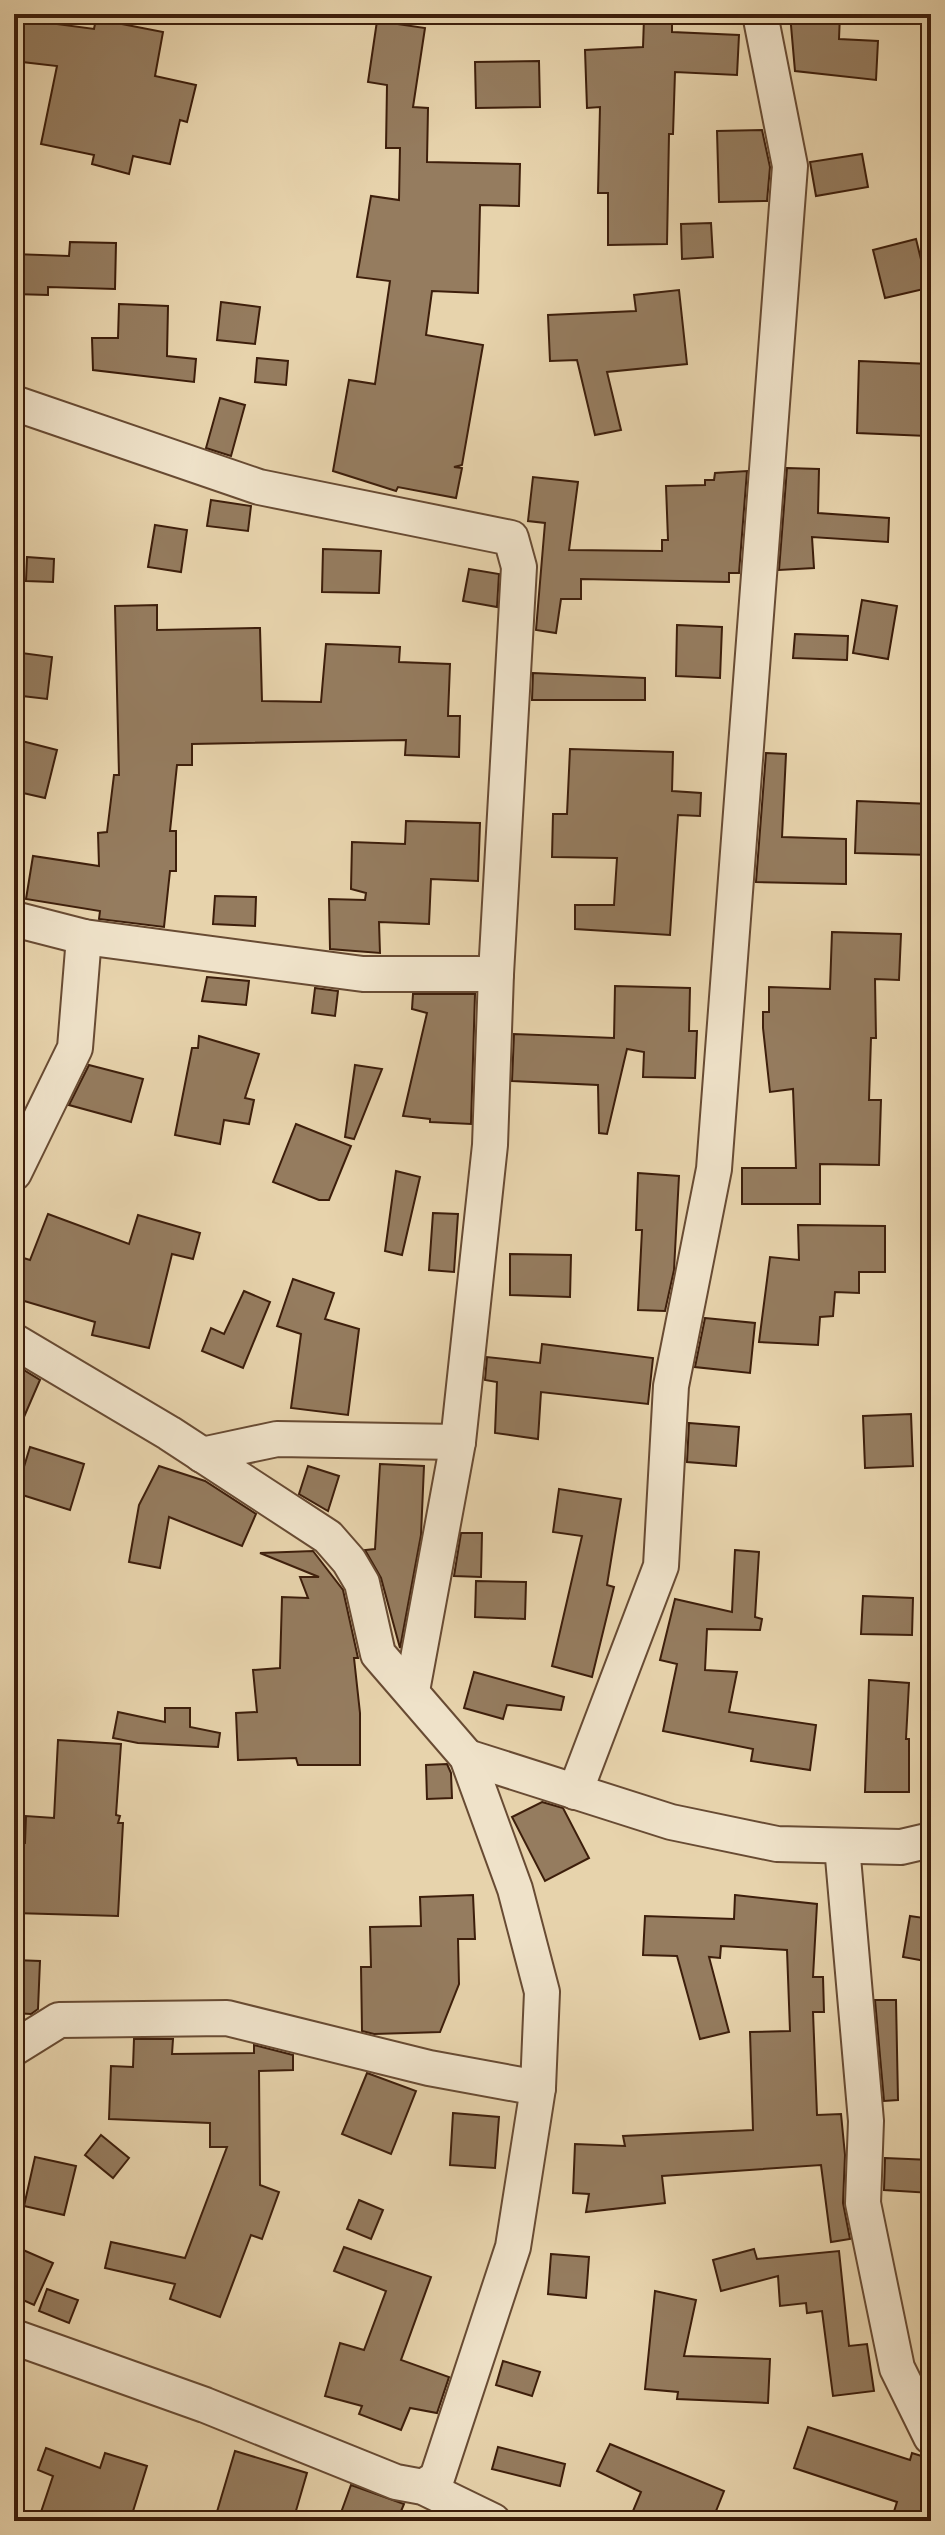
<svg xmlns="http://www.w3.org/2000/svg" width="945" height="2535" font-family="Alegreya,serif">
<style>
.building{fill:#957c5f;stroke:#3d1e0b;stroke-width:2}
.lines{fill:none;stroke-linecap:round;stroke-linejoin:round}
.minor-casing{stroke:#684b33;stroke-width:38}
.minor{stroke:#efe2c9;stroke-width:34}
</style>
<rect width="100%" height="100%" fill="#e7d3ac"/>
<filter id="stains"><feTurbulence type="fractalNoise" baseFrequency=".0025" numOctaves="4"/><feColorMatrix values="0 0 0 0 .2 0 0 0 0 .09 0 0 0 0 .02 0 0 0 .5 -.17"/></filter>
<radialGradient id="worn" r=".72"><stop offset=".6" stop-color="#630" stop-opacity="0"/><stop offset="1" stop-color="#630" stop-opacity=".3"/></radialGradient>
<g class="building">
<polygon points="790,14 840,14 839,39 878,41 876,80 795,71"/>
<polygon points="644,18 672,19 672,32 739,35 737,75 675,72 673,134 669,134 667,244 608,245 608,193 598,193 600,107 587,108 585,50 643,47"/>
<polygon points="19,19 94,29 96,19 163,32 155,76 196,85 187,122 180,120 170,164 133,156 129,174 92,164 94,155 41,144 57,66 14,61"/>
<polygon points="377,21 425,28 413,107 428,108 427,162 520,164 519,206 480,205 478,293 432,291 426,335 483,345 462,465 454,467 462,468 456,498 398,487 396,491 333,471 349,380 375,384 390,281 357,277 371,196 399,200 400,148 386,148 387,85 368,82"/>
<polygon points="539,61 540,107 476,108 475,62"/>
<polygon points="762,130 770,167 767,201 719,202 717,131"/>
<polygon points="862,154 868,187 816,196 810,162"/>
<polygon points="711,223 713,257 682,259 681,224"/>
<polygon points="916,239 928,288 885,298 873,250"/>
<polygon points="70,242 116,243 115,289 48,287 48,295 14,294 14,254 69,256"/>
<polygon points="679,290 687,364 607,372 621,430 595,435 577,360 550,361 548,315 636,311 634,295"/>
<polygon points="221,302 260,307 255,344 217,340"/>
<polygon points="119,304 168,306 167,356 196,359 194,382 93,370 92,338 118,338"/>
<polygon points="257,358 288,361 286,385 255,382"/>
<polygon points="859,361 930,364 927,436 857,433"/>
<polygon points="220,398 245,405 231,456 206,448"/>
<polygon points="787,468 819,469 818,513 889,518 888,542 812,537 814,568 779,570"/>
<polygon points="747,471 739,573 729,573 729,582 581,579 581,599 561,599 556,633 536,630 545,523 528,521 533,477 578,482 569,550 662,551 662,540 668,540 666,486 705,485 705,480 714,480 715,473"/>
<polygon points="211,500 251,506 248,531 207,526"/>
<polygon points="155,525 187,530 181,572 148,567"/>
<polygon points="323,549 381,551 379,593 322,592"/>
<polygon points="27,557 54,559 53,582 26,581"/>
<polygon points="469,569 499,574 497,607 463,601"/>
<polygon points="862,600 897,606 888,659 853,653"/>
<polygon points="157,605 157,630 260,628 262,701 321,702 326,644 400,647 399,662 450,664 448,716 460,716 459,757 405,755 406,740 192,744 192,765 177,765 170,831 176,831 176,871 170,871 164,927 99,919 100,911 26,899 33,856 99,866 98,833 107,832 114,775 119,775 115,606"/>
<polygon points="677,625 722,627 720,678 676,676"/>
<polygon points="795,634 848,636 847,660 793,658"/>
<polygon points="14,652 52,657 47,699 14,695"/>
<polygon points="533,673 645,678 645,700 532,700"/>
<polygon points="14,739 57,750 45,798 14,791"/>
<polygon points="570,749 673,752 672,791 701,793 700,816 678,815 670,935 575,929 575,905 614,905 617,858 552,857 553,814 567,814"/>
<polygon points="766,753 786,754 782,837 846,839 846,884 756,882"/>
<polygon points="857,801 931,804 931,855 855,853"/>
<polygon points="406,821 480,823 478,881 431,879 429,924 379,922 380,953 330,949 329,899 365,900 366,893 351,889 352,842 405,844"/>
<polygon points="215,896 256,897 255,926 213,924"/>
<polygon points="832,932 901,934 899,980 875,979 876,1038 871,1038 869,1100 881,1100 879,1165 820,1164 820,1204 742,1204 742,1168 796,1168 793,1089 770,1092 763,1028 763,1012 769,1012 769,987 830,989"/>
<polygon points="207,977 249,981 246,1005 202,1001"/>
<polygon points="615,986 690,988 689,1031 697,1031 695,1078 643,1077 644,1052 627,1049 607,1134 599,1133 598,1085 512,1081 514,1034 614,1038"/>
<polygon points="315,988 338,991 335,1016 312,1013"/>
<polygon points="413,994 475,994 471,1124 430,1122 430,1119 403,1116 427,1013 412,1009"/>
<polygon points="199,1036 259,1054 245,1098 254,1100 249,1124 224,1120 220,1144 175,1135 192,1048 198,1048"/>
<polygon points="89,1065 143,1079 131,1122 69,1105"/>
<polygon points="355,1065 382,1069 354,1139 345,1137"/>
<polygon points="296,1124 351,1146 329,1200 319,1200 273,1182"/>
<polygon points="396,1171 420,1177 402,1255 385,1251"/>
<polygon points="638,1173 679,1176 674,1270 665,1311 638,1310 642,1230 636,1230"/>
<polygon points="433,1213 458,1214 454,1272 429,1270"/>
<polygon points="48,1214 129,1244 138,1215 200,1233 193,1259 172,1254 149,1348 92,1335 95,1322 14,1298 14,1255 30,1260"/>
<polygon points="798,1225 885,1226 885,1272 859,1272 859,1293 835,1292 833,1316 820,1317 818,1345 759,1342 770,1257 799,1260"/>
<polygon points="510,1254 571,1255 570,1297 510,1295"/>
<polygon points="293,1279 334,1293 325,1319 359,1329 348,1415 291,1408 301,1334 277,1326"/>
<polygon points="244,1291 270,1302 243,1368 202,1351 211,1328 224,1334"/>
<polygon points="705,1318 755,1323 750,1373 695,1367"/>
<polygon points="542,1344 653,1358 648,1404 541,1392 538,1439 495,1433 497,1382 485,1380 487,1357 540,1363"/>
<polygon points="14,1364 40,1380 14,1440"/>
<polygon points="911,1414 913,1466 865,1468 863,1416"/>
<polygon points="689,1423 739,1427 736,1466 687,1462"/>
<polygon points="30,1447 84,1464 70,1510 16,1493"/>
<polygon points="380,1464 424,1466 421,1535 400,1648 381,1578 365,1550 375,1549"/>
<polygon points="159,1466 205,1481 256,1514 242,1546 169,1517 160,1568 129,1562 139,1505"/>
<polygon points="308,1466 339,1476 328,1511 299,1494"/>
<polygon points="559,1489 621,1499 607,1585 614,1587 592,1677 552,1666 582,1536 553,1532"/>
<polygon points="461,1533 482,1533 481,1577 454,1576"/>
<polygon points="735,1550 759,1552 755,1617 762,1619 760,1630 707,1629 705,1670 737,1672 729,1712 816,1725 810,1770 751,1761 753,1749 663,1731 677,1664 660,1660 675,1599 732,1612"/>
<polygon points="313,1551 343,1590 358,1658 354,1658 360,1713 360,1765 298,1765 296,1758 238,1760 236,1713 257,1712 253,1670 280,1668 282,1597 308,1598 300,1577 319,1577 260,1553"/>
<polygon points="476,1581 526,1582 525,1619 475,1617"/>
<polygon points="863,1596 913,1598 912,1635 861,1634"/>
<polygon points="474,1672 564,1697 561,1710 507,1705 503,1719 464,1708"/>
<polygon points="869,1680 909,1683 906,1739 909,1739 909,1792 865,1792"/>
<polygon points="165,1708 190,1708 190,1727 220,1733 218,1747 138,1743 113,1738 118,1712 165,1722"/>
<polygon points="58,1740 121,1744 116,1815 120,1816 118,1823 123,1823 118,1916 14,1913 14,1842 25,1843 26,1816 54,1818"/>
<polygon points="447,1764 451,1773 452,1798 427,1799 426,1765"/>
<polygon points="542,1802 563,1808 589,1858 545,1881 512,1817"/>
<polygon points="473,1895 475,1939 458,1939 459,1984 440,2032 374,2034 362,2031 361,1967 371,1967 370,1927 421,1926 420,1897"/>
<polygon points="735,1895 817,1904 813,1977 823,1977 824,2012 813,2012 817,2115 841,2114 845,2155 843,2203 850,2239 831,2242 821,2165 662,2176 665,2203 586,2212 589,2194 573,2193 575,2144 625,2146 623,2136 753,2130 750,2032 790,2031 787,1950 721,1946 720,1958 709,1957 729,2032 700,2039 677,1956 643,1955 645,1916 734,1919"/>
<polygon points="910,1916 931,1919 931,1962 903,1957"/>
<polygon points="14,1960 40,1961 38,2009 31,2014 14,2013"/>
<polygon points="875,2000 896,2000 898,2100 884,2101"/>
<polygon points="134,2039 173,2039 172,2054 254,2053 254,2045 293,2055 293,2070 259,2071 260,2185 279,2192 262,2239 251,2235 220,2317 170,2299 175,2284 105,2268 111,2242 185,2258 227,2147 210,2147 210,2123 109,2119 111,2066 133,2067"/>
<polygon points="367,2073 416,2091 391,2154 342,2134"/>
<polygon points="453,2113 499,2117 495,2168 450,2165"/>
<polygon points="101,2135 129,2158 113,2178 85,2155"/>
<polygon points="35,2157 76,2166 64,2215 24,2206"/>
<polygon points="885,2158 931,2160 931,2193 884,2190"/>
<polygon points="359,2200 383,2210 371,2239 347,2229"/>
<polygon points="14,2246 53,2263 34,2305 14,2296"/>
<polygon points="344,2247 431,2277 401,2360 449,2377 437,2413 410,2408 401,2430 359,2414 362,2406 325,2396 340,2343 364,2350 386,2291 334,2271"/>
<polygon points="754,2249 757,2259 839,2251 849,2346 867,2344 874,2391 833,2396 822,2311 807,2313 806,2303 780,2306 778,2276 721,2291 713,2260"/>
<polygon points="551,2254 589,2257 586,2298 548,2294"/>
<polygon points="47,2289 78,2300 69,2323 39,2311"/>
<polygon points="655,2291 696,2300 684,2356 770,2359 768,2403 677,2399 678,2392 645,2389"/>
<polygon points="503,2361 540,2372 532,2396 496,2385"/>
<polygon points="808,2427 910,2460 912,2453 931,2459 931,2521 891,2521 897,2502 794,2468"/>
<polygon points="610,2444 724,2491 712,2521 659,2521 633,2511 641,2492 597,2471"/>
<polygon points="498,2447 565,2464 560,2486 492,2469"/>
<polygon points="46,2448 100,2468 105,2453 147,2466 130,2521 38,2521 53,2476 38,2470"/>
<polygon points="235,2451 307,2473 293,2521 236,2521 216,2515"/>
<polygon points="351,2485 404,2504 397,2521 338,2521"/>
</g>
<g class="lines">
<g class="minor-casing">
<g id="minor">
<polyline points="14,403 259,487 511,538 519,567 496,974 490,1145 458,1442 412,1691"/>
<polyline points="14,919 84,937 363,974 496,974"/>
<polyline points="14,1173 75,1048 84,937"/>
<polyline points="14,1341 169,1433 328,1537 349,1561 362,1583 378,1654 467,1757 515,1889 542,1992 538,2088 513,2247 437,2478 423,2487"/>
<polyline points="202,1455 277,1439 458,1442"/>
<polyline points="467,1757 671,1822 777,1844 901,1847 931,1840"/>
<polyline points="575,1792 661,1566 671,1386 714,1169 790,166 760,14"/>
<polyline points="842,1846 866,2121 863,2203 897,2368 931,2437"/>
<polyline points="14,2048 59,2020 227,2018 429,2068 538,2088"/>
<polyline points="14,2337 205,2405 396,2482 423,2487 493,2521"/>
</g>
</g>
<use href="#minor" class="minor"/>
</g>
<rect width="945" height="2535" fill="none" stroke="#e7d3ac" stroke-width="48"/>
<rect x="16" y="16" width="913" height="2503" fill="none" stroke="#3d1e0b" stroke-width="4"/>
<rect x="24" y="24" width="897" height="2487" fill="none" stroke="#3d1e0b" stroke-width="2"/>
<rect width="100%" height="100%" filter="url(#stains)"/>
<rect width="100%" height="100%" fill="url(#worn)"/>
</svg>
